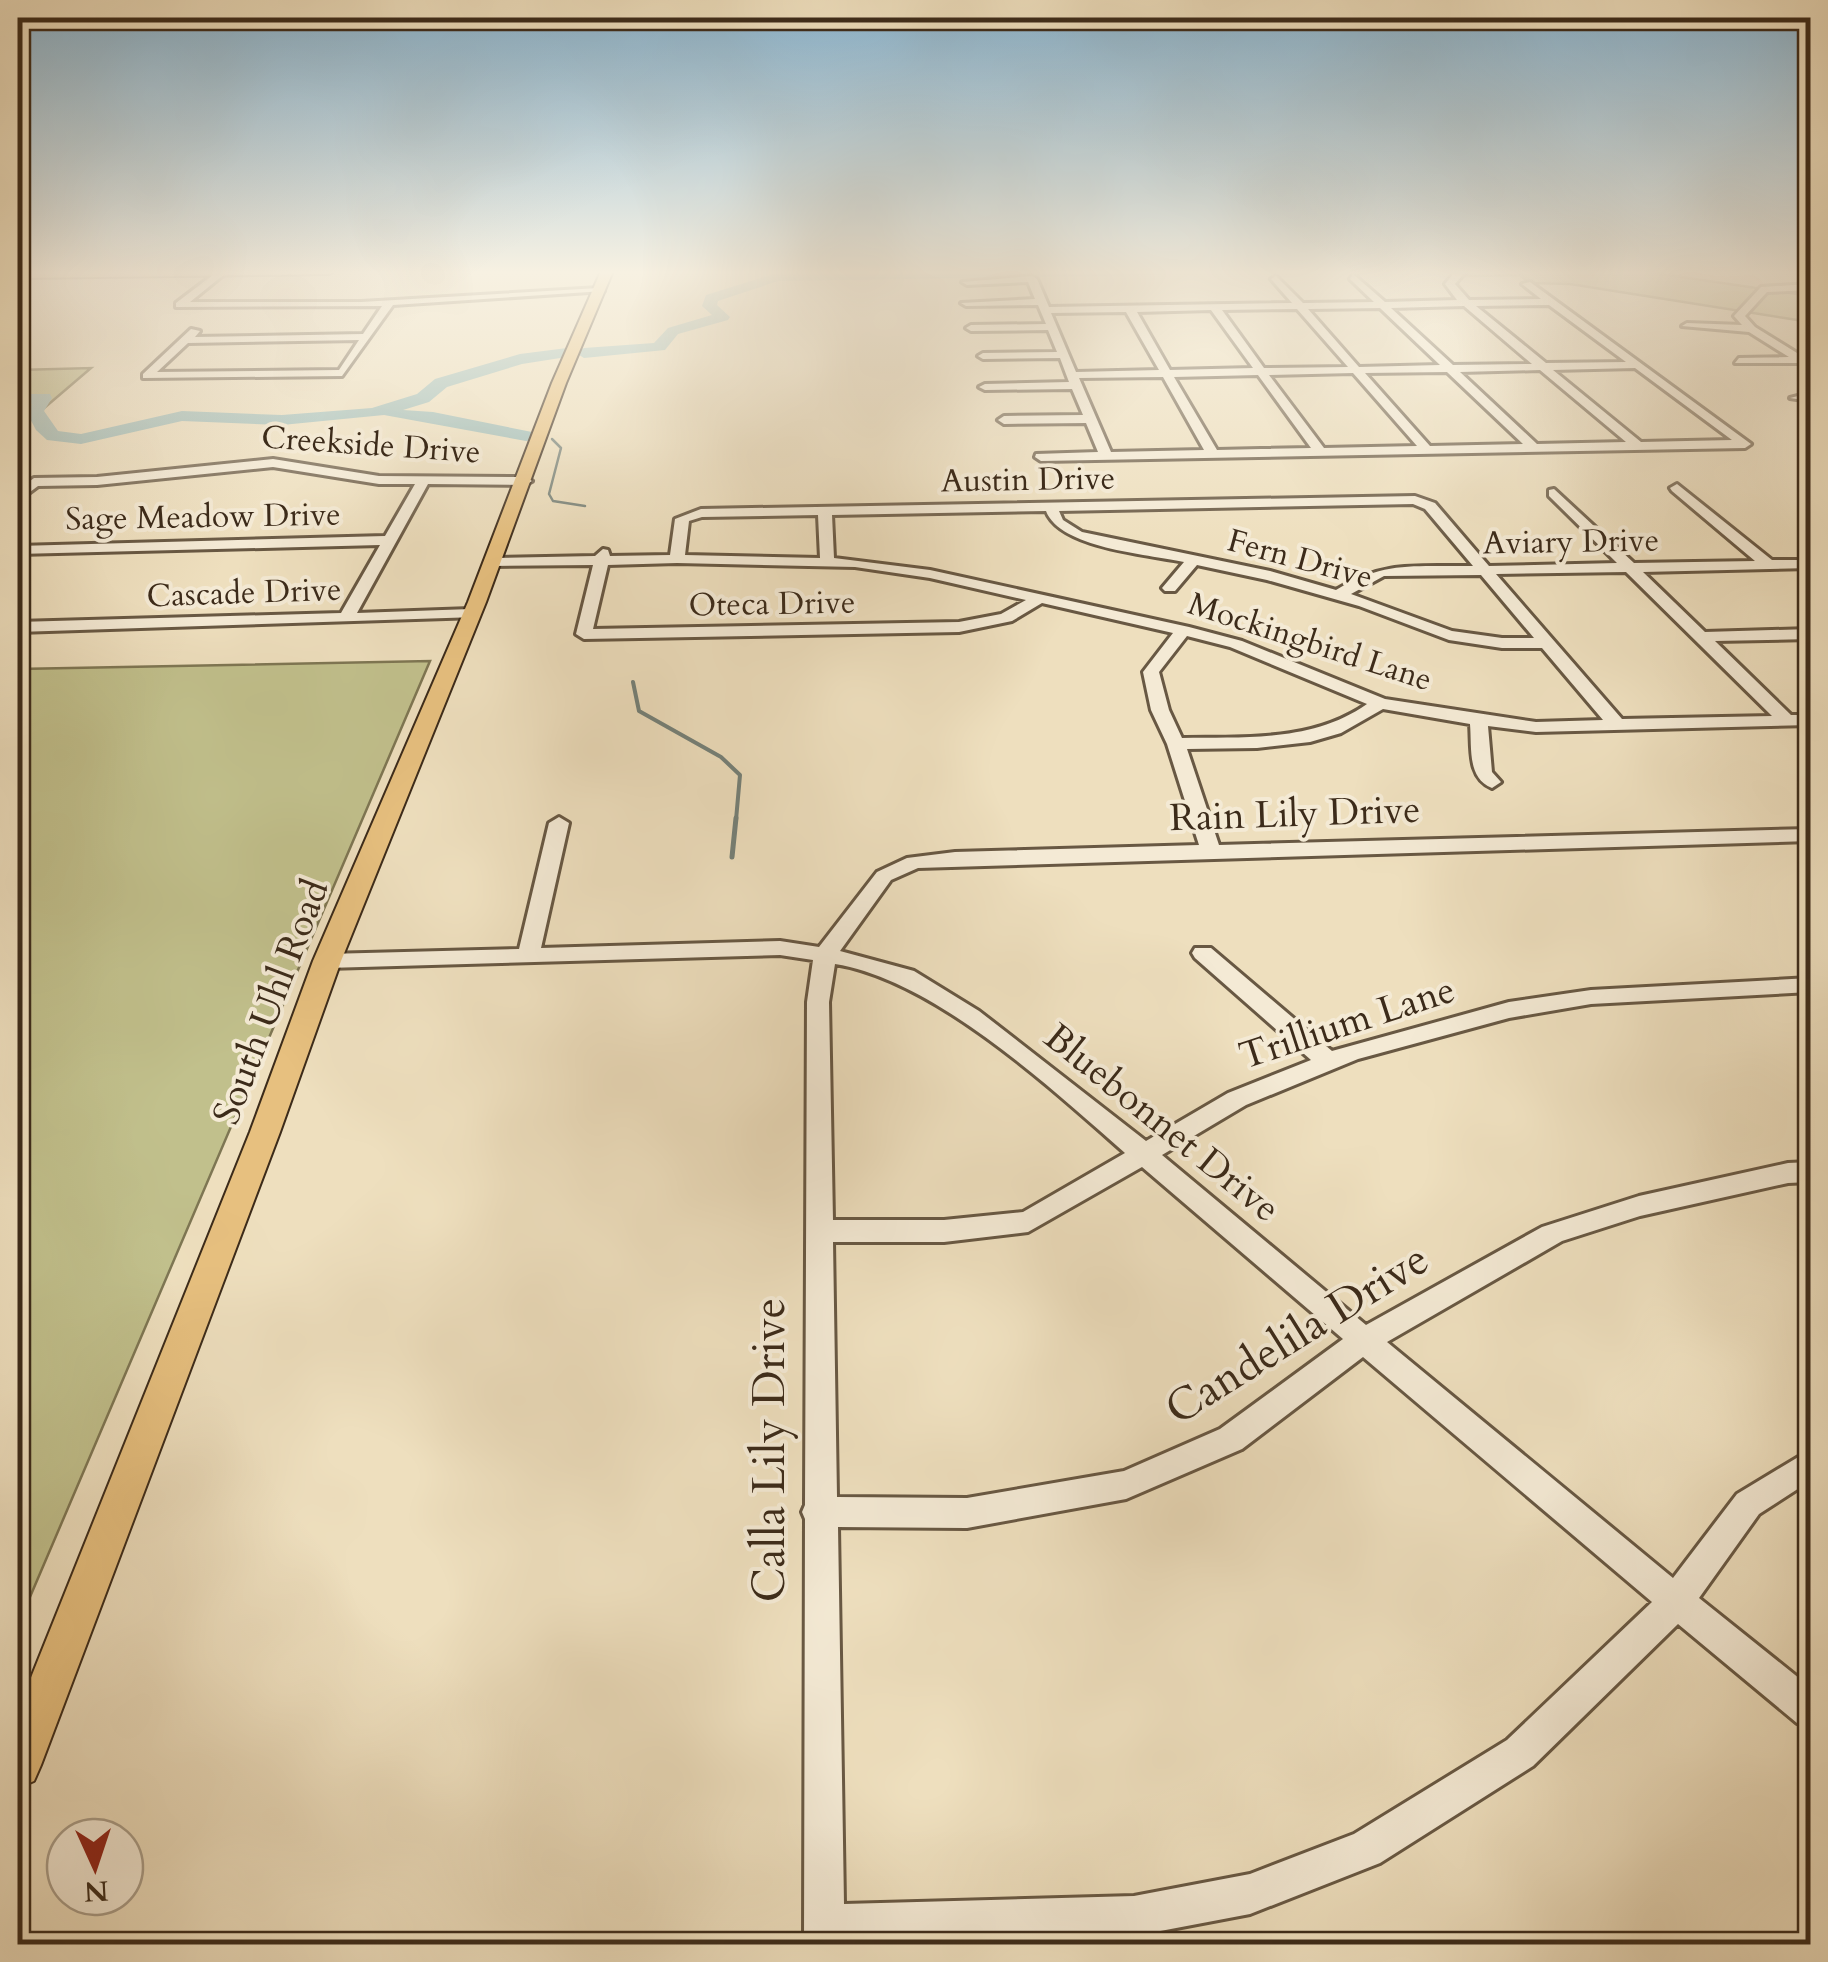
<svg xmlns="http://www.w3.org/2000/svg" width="1828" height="1962" font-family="Cardo,serif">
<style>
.green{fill:#c1c08c;stroke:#7e7653;stroke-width:2.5}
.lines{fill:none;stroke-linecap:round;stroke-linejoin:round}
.stream-far2{stroke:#758179;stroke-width:2.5}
.stream-far1{stroke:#758179;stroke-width:4}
.stream{stroke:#758179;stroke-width:5}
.river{fill:#9bbbb8;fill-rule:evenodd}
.minor-casing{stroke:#685843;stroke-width:6}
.major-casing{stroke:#3c2b1a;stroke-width:4}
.minor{fill:#f4ead5;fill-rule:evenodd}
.major{fill:#e7c07f;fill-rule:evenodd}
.labels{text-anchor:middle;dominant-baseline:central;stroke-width:8;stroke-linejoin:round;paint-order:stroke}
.far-street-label{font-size:32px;fill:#3c2b1a;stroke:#f4ead5}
.street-label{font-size:38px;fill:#3c2b1a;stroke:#f4ead5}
.near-street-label{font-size:45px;fill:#3c2b1a;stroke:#f4ead5}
</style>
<rect width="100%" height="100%" fill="#eedfbe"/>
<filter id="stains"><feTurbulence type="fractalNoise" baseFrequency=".002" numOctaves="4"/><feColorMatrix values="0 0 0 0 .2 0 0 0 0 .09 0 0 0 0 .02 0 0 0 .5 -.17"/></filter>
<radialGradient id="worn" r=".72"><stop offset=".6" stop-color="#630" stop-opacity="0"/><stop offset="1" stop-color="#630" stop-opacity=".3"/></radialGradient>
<g class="green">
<polygon points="1469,271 1641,271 1810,296 1810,322 1570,284 1531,283 1519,275 1465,276"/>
<polygon points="91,368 22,427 18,427 18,370"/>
<polygon points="430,661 18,1625 18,669"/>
</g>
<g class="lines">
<polyline class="stream-far2" points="552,439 561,448 549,494 553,501 585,506"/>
<polyline class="stream-far1" points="633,682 639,711 721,757 740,775 736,820"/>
<polyline class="stream" points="732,857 736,818"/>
<g class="river">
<polygon points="1167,271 1160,275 778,281 718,301 717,305 730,317 728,320 678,334 665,350 584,358 576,353 584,348 654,343 668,328 712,315 702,306 706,295 777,273"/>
<polygon points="567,348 573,350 573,356 522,364 447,387 429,402 403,410 433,412 532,432 532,440 526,441 384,415 282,425 182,421 81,444 47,440 36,430 26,411 32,404 18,404 18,394 50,394 52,398 44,411 58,431 81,434 182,411 282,415 372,408 417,394 435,379 520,354"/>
</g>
<g class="minor-casing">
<g id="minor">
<path d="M218,271l9,1 -37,30h171l238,-14 5,3 -211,14 -51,71 -199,2v-4l48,-45 9,2 -5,6 168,-3 19,-28 -206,1v-4zM359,340l-20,30 -182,2 31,-29z"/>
<path d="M1456,271h10l-11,13 14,16 72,-1 -19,-15 8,-2 221,162 -6,4 -704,13 -6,-4 1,-3 62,-2 -12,-29 -82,1 -6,-4 6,-4 79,-1 -11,-26 -87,1 -6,-3 6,-3 84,-2 -9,-24 -77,1 -5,-3 5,-3 74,-1 -9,-22 -77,1 -5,-3 5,-3 75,-1 -8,-19 -72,1 -5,-3 74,-4 -7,-17 -61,3 -5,-3 70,-6 5,3 12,28 243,-4 -21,-24 5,-3 27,27 71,-1 -24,-23 3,-5 32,28 72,-2 -12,-16zM1549,305l77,57 -80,1 -70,-57zM1464,306l68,58 -79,1 -62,-57zM1380,308l60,57 -81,2 -51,-58zM1297,309l51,58 -84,1 -42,-58zM1211,310l42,58 -83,2 -33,-58zM1126,312l33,58 -83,2 -25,-59zM1635,368l97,72 -91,2 -88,-72zM1540,370l86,72 -89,2 -77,-72zM1447,372l76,72 -93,2 -65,-73zM1353,373l64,73 -93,2 -55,-73zM1258,375l53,73 -94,2 -43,-73zM1163,377l41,73 -93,2 -32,-74z"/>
<polygon points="1810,284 1810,290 1767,292 1745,316 1755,327 1810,361 1810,368 1800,363 1735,363 1739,358 1789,357 1749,332 1682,326 1687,323 1742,325 1734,316 1761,287"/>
<polygon points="1810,393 1810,401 1790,398"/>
<polygon points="273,459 379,476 525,477 532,481 525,485 428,484 357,613 471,609 477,611 477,617 18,632 18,622 341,613 380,545 18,554 18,546 385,536 415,484 379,484 273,467 97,485 38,486 18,501 18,490 34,478 97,477"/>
<path d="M1677,484l95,76h38v8l-167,4 62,60 105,-3v10l-95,2 76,74h19v10l-274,7 -48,-6 4,46 9,10 -9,6c-25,-10 -20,-40 -22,-64l-87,-15 -42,24 -31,9 -53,6 -70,1 32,96 591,-16v12l-892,27 -27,12 -51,71 74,20 65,40 167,130 82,-48 83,-33 -116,-102 -3,-5 3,-5h16l121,103 177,-49 82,-12 219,-12v14l-219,12 -82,14 -151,41 -112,46 -84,50 204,170 176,-98 97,-31 149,-33 22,-1v20l-22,1 -148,33 -78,25 -175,101 286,236 64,-84 73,-44v31l-51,33 -60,84 111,89v41l-13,-5 -119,-99 -145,142 -153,97 -130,51 -116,22 -330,8 1,-425 -3,-7 3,-7 2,-503 6,-42 -33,-5 -453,13 -11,-7 11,-7 192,-5 30,-126 10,-6 10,6 -28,125 239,-7 39,6 58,-75 30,-14 48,-6 244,-7 -32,-101 -16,-34 -8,-38 30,-39 -131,-30 -30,18 -53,11 -375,7 -8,-5 17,-69 -101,1 -7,-4 7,-4 103,-2 8,-7 5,1 2,6 60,-1 5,-36 26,-10 714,-13 20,7 54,63 128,-3 -68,-67v-6l5,-1 80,74 121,-2 -83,-70 -2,-3zM1413,504l12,5 48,57c-54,1 -89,-6 -137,24l-66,-19 -188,-39 -19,-12 -4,-9zM1046,511c14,37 100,43 138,51l-22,26 3,3h10l22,-26 70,15 92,26 90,34 53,8h40l61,72 -67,2 -151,-23 -143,-58 -53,-14 -259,-57 -96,-12 -2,-43zM818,515l2,43 -135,-3 4,-34 13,-4zM677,563l178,4 75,11 96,22 -25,14 -42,8 -366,7 15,-64zM1626,572l146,144 -150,3 -126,-145zM1481,575l53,63h-32l-50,-7 -101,-37 33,-18zM1187,636l43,11 137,57c-54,38 -121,33 -185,34l-13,-28 -10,-38zM835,964c99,16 215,123 290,189l-102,59 -79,8h-111l-4,-218zM1142,1167l201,172 -123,90 -96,42 -157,27 -130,-1 -4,-255h111l84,-10zM1363,1357l289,245 -145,138 -153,94 -104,40 -116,22 -290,8 -6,-377 129,1 159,-29 116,-50z"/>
</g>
</g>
<g class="major-casing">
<g id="major">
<polygon points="335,271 329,274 18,278 18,272"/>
<polygon points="601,271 613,271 566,383 486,602 341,961 280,1132 41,1765 34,1781 18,1788 18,1710 250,1132 313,961 468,602 552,383"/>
</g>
</g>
<use href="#minor" class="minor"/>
<use href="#major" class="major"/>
</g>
<linearGradient id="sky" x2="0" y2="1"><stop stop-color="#89b7d5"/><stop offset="0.5" stop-color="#f7f1e2"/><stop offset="1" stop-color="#f7f1e2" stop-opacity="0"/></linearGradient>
<rect width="1828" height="545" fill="url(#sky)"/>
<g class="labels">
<g class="far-street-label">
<text transform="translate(371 445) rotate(4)">Creekside Drive</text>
<text transform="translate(1028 480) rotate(-1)">Austin Drive</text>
<text transform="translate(203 517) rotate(-1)">Sage Meadow Drive</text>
<text transform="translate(1571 542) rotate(-1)">Aviary Drive</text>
<text transform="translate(1300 559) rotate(15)">Fern Drive</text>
<text transform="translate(244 593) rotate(-2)">Cascade Drive</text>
<text transform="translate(772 604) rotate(-1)">Oteca Drive</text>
<text transform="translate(1310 642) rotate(18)">Mockingbird Lane</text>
</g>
<g class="street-label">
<text transform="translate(1295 814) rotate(-2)">Rain Lily Drive</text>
<text transform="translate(271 1002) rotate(-69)">South Uhl Road</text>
<text transform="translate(1347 1023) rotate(-18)">Trillium Lane</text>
<text transform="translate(1162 1123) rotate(39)">Bluebonnet Drive</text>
</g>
<g class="near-street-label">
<text transform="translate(1297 1334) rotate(-32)">Candelila Drive</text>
<text transform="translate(769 1450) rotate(-90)">Calla Lily Drive</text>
</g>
</g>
<rect width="1828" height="1962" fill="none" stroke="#eedfbe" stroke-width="60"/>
<rect x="20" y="20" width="1788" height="1922" fill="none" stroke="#3c2b1a" stroke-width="5"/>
<rect x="30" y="30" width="1768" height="1902" fill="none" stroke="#3c2b1a" stroke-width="2.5"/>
<g transform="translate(95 1867) rotate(177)"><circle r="48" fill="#f4ead5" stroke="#aa9e8a" stroke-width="2.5"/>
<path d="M0-8L18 38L0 25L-18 38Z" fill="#8f2418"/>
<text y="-15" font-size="28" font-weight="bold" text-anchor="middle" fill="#3c2b1a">N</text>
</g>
<rect width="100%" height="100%" filter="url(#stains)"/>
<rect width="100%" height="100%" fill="url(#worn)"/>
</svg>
